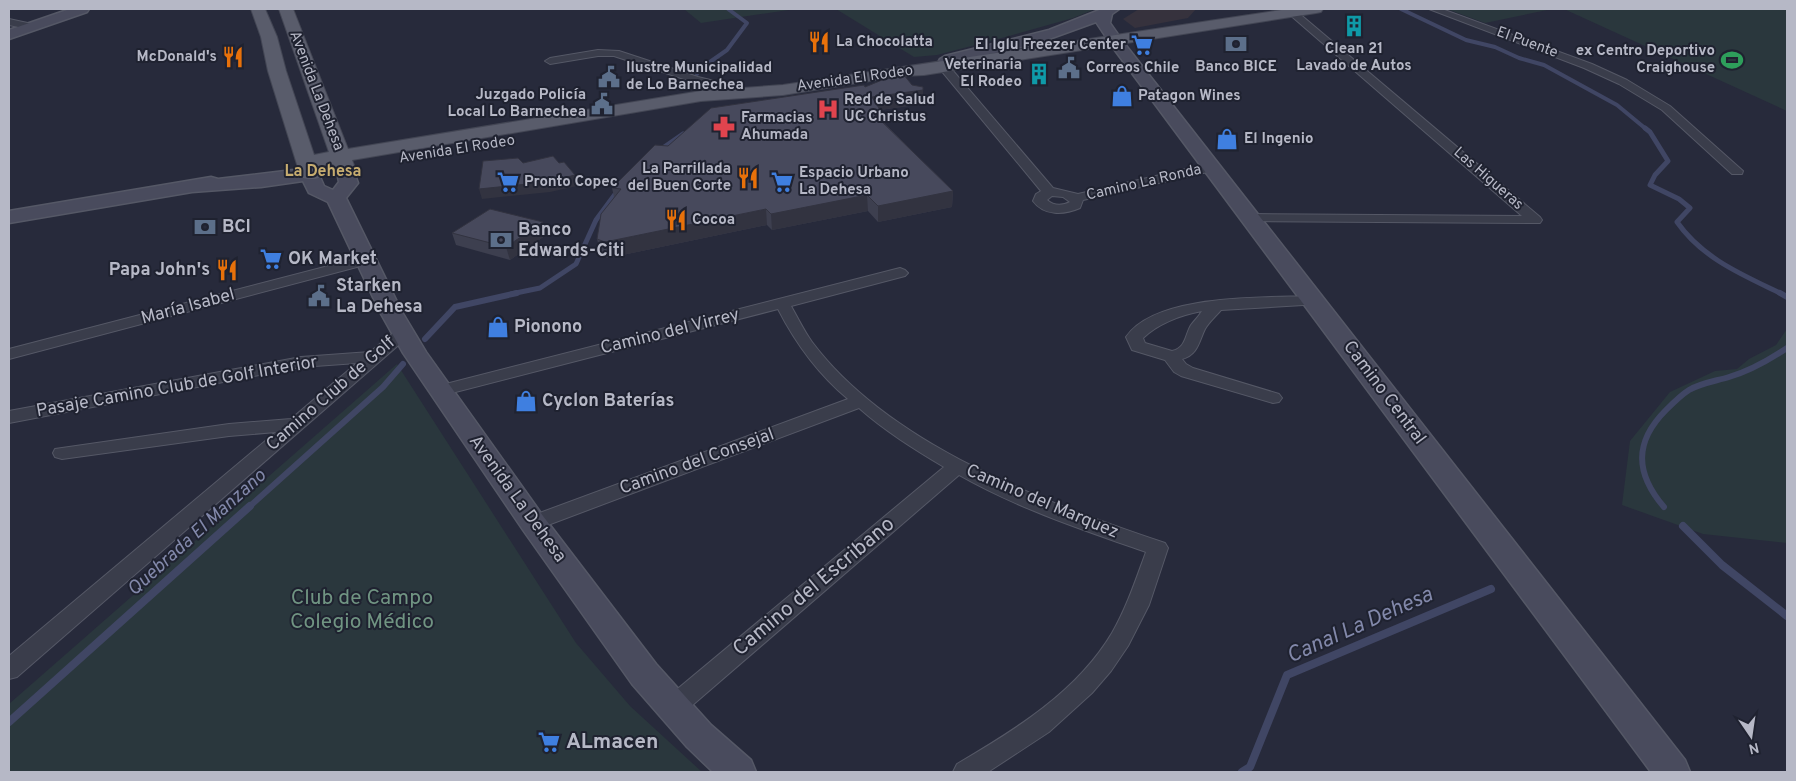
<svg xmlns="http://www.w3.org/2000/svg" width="1796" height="781" font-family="Overpass,sans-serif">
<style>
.medical{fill:#36323d}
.green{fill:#2a373d}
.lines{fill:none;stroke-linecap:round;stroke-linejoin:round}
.stream-far3{stroke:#404664;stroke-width:4}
.stream-far2{stroke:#404664;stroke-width:5}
.stream-far1{stroke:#404664;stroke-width:6}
.stream{stroke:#404664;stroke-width:8}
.street-casing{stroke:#555866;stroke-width:2}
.secondary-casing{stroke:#555866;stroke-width:3}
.primary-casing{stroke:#434654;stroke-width:2}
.street{fill:#3a3d4b;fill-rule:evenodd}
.secondary{fill:#494b5d;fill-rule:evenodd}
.primary{fill:#595c6b;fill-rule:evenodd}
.wall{fill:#3d3f4f}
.shaded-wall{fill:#323340}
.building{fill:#47495c;stroke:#323340}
.labels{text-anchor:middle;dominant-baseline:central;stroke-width:4;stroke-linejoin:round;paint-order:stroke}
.far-poi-label{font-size:15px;font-weight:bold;fill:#b6b8c6;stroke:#1f2230;text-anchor:start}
.far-street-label{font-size:15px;fill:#b6b8c6;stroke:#1f2230}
.far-quarter-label{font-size:16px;font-weight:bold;fill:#c7ad70;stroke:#1f2230}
.poi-label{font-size:18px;font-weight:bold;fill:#b6b8c6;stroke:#1f2230;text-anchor:start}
.street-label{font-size:18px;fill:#b6b8c6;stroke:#1f2230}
.water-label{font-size:19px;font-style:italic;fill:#8288aa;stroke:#1f2230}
.near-street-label{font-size:21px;fill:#b6b8c6;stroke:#1f2230}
.near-park-label{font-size:21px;fill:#709482;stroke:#1f2230}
.near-poi-label{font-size:21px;font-weight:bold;fill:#b6b8c6;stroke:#1f2230;text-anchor:start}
.near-water-label{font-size:22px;font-style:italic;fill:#8288aa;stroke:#1f2230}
</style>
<rect width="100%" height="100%" fill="#272a3b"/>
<polygon class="medical" points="1139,9 1196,9 1188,18 1135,28 1123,19"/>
<g class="green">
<polygon points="684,9 795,9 701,23"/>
<polygon points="836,9 1095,9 1073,18 998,39 937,55 914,57"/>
<polygon points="1447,9 1552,9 1485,23"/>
<polygon points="1564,9 1787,9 1787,111"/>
<polygon points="1787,329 1787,543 1703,534 1622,505 1630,441 1670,392 1715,371 1737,369 1749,359 1776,345"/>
<polygon points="397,364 576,643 630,706 702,772 9,772 9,704"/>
</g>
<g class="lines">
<g class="stream-far3">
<polyline points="1401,9 1466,40 1495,47 1519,58 1544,65 1617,105 1646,129"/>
<polyline points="697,74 697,71 727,50 747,23 728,9"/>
</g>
<g class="stream-far2">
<path d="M1645,128l5,4 18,29 -13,14 -5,10 29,14 11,9 -13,14c26,37 66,53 105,72"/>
<polyline points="660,150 683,134"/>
<polyline points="511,294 540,288 576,264 596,220 619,189"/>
</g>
<g class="stream-far1">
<polyline points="1780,293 1787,297"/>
<polyline points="425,339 455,307 517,293"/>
<polyline points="249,507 383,387 403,364"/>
<path d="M1664,507c-29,-34 -30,-65 2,-97 7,-7 15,-15 23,-20 12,-7 27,-9 40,-13 21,-6 40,-17 58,-29"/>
</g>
<g class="stream">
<polyline points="1683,526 1722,565 1787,616"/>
<polyline points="9,722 250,506"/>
<polyline points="1242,772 1250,767 1287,675 1491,589"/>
</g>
<g class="street-casing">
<g id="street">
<polygon points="1292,9 1295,10 1540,217 1542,220 1540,223 1246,221 1244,218 1251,214 1522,216 1289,14 1287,12"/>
<polygon points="1429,9 1442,9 1592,64 1627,80 1670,106 1743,171 1742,174 1732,174 1662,110 1619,84 1584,68"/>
<polygon points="9,19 37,25 38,27 33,30 9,25"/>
<polygon points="598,50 619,51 698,77 751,90 753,92 747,95 690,81 614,56 598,56 550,64 545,61 550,58"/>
<path d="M944,64l4,1 105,123 25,6 134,-31 6,4 -6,4 -129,29 -3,8c-16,7 -36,8 -47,-7l3,-7 5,-3 -101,-122 -1,-2 1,-2zM1052,196l11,1 7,5c-8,4 -16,4 -23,-2z"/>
<polygon points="367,256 372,257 374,260 372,263 9,359 9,349"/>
<path d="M900,268l5,2 3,3 -3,3 -114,30c7,12 13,25 21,36 78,104 234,161 353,201l3,5 -19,57 -21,41 -17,25 -19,22 -43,39 -61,40h-35l4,-8c58,-34 120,-72 155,-131 15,-26 24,-54 34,-81 -63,-22 -129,-44 -187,-77l-278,240 -9,3 -9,-3 -3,-7 3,-7 281,-234c-30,-18 -59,-36 -85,-59l-319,120 -7,2 -7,-2 -3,-5 3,-5 322,-119c-30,-25 -52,-55 -70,-90l-338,87 -6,-1 -3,-4 3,-4z"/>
<path d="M1314,296l6,2 2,3 -2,3 -99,6c-5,6 -12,12 -16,19 -6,12 -7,26 -23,30l4,5 7,4 86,26 3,4 -3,4 -6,1 -92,-27 -7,-4 -9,-12 -33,-10 -6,-13c30,-44 140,-39 188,-41zM1202,311c-3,5 -7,9 -11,14 -6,10 -5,23 -19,26l-27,-8 -2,-5c16,-15 38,-23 59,-27z"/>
<polygon points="403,328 409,330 411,333 409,336 17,677 9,679 9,656 276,432 229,436 62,459 55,457 53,453 55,449 229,424 291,419 357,363 301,367 9,423 9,411 301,357 370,352 397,330"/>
</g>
</g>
<g class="secondary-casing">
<g id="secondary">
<polygon points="70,9 89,9 87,12 9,39 9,30"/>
<polygon points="1102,9 1119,9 1112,14 1110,23 1124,43 1685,760 1690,772 1651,772 1114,49 1096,22 1038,43 955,62 949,70 939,70 936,67 940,59 945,56 1049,30"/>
<polygon points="345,162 351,164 358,183 346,198 402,312 426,352 543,516 656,664 711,725 751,760 756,772 713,772 687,747 632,684 523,530 403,353 380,312 328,202 309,193 303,181 261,187 192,192 9,223 9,211 211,177 218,179 310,168 317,170 324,186 333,190 339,182 336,168 339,164"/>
</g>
</g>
<g class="primary-casing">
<path id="primary" d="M251,9h14l12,28 9,34 28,84 15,-3 -50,-143h14l55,140 353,-58 82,-6 505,-76h35l-2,3 -5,1 -392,62 -23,1 -118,19 -82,6 -349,59 3,8 -3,4 -7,2 -7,-2 -5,-8 -15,2 5,2 3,4c-5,8 -15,8 -23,6l-3,-4 -32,-103 -7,-34z"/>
</g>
<use href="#street" class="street"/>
<use href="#secondary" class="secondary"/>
<use href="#primary" class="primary"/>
</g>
<g class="wall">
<polygon points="912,85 923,87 923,104 880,110 882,113 882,121 953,191 952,207 878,222 868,211 772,230 767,225 608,258 601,255 597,239 614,197 612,188 668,146 865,87"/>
<polygon points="452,233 546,235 510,260 456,245"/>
</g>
<g class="shaded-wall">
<polygon points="923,90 923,104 872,111 872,97"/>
<polygon points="882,113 882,127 874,114"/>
<polygon points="575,175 577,186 550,192 482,199 479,189"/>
<polygon points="953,191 952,207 878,222 878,206"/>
<polygon points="867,195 868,211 772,230 771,214"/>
<polygon points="766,209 767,225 608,258 605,242"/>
<polygon points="543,222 546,235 510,260 506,247"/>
</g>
<g class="building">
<polygon points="904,75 912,85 923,87 923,90 872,97 882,113 874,114 953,191 878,206 867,195 771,214 766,209 605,242 597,239 601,214 621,189 612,188 655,145 668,146 711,108 864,85 865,87 882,80"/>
<polygon points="553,156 559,163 564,162 575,175 547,182 479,189 483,161 518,158 523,163"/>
<polygon points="490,209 543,222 506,247 452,233"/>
</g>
<defs>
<g id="building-bare" transform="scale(1.725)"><path d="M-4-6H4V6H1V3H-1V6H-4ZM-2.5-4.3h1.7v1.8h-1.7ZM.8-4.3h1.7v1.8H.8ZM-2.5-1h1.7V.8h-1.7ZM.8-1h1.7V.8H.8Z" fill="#0f9aa8" stroke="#1f2230" stroke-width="2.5" paint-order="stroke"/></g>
<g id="restaurant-bare" transform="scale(1.725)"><path d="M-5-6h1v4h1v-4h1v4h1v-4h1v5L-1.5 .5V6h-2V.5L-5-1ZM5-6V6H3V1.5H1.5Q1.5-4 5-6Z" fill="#e8710a" stroke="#1f2230" stroke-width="2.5" paint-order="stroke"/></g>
<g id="bank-bare" transform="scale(1.725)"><path d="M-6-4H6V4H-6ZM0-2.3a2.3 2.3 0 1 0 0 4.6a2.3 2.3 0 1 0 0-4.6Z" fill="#5c6f8a" stroke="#1f2230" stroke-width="2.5" paint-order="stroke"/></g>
<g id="supermarket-bare" transform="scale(1.725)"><path d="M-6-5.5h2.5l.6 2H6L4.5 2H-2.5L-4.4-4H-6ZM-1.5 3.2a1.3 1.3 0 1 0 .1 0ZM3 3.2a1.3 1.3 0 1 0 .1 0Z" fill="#3f7fe0" stroke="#1f2230" stroke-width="2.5" paint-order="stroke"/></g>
<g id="stadium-bare" transform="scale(1.725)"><path d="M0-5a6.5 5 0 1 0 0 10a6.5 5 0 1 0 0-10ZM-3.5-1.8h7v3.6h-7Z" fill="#2e9e5b" stroke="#1f2230" stroke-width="2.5" paint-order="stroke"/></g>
<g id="civic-bare" transform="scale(1.725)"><path d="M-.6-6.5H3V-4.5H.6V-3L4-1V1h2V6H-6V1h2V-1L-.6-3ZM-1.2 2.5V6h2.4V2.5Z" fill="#5c6f8a" stroke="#1f2230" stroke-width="2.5" paint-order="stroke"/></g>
<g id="shop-bare" transform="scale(1.725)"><path d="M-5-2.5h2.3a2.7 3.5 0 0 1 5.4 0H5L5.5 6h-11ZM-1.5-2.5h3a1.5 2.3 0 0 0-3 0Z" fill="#3f7fe0" stroke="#1f2230" stroke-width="2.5" paint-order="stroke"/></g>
<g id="hospital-bare" transform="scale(1.725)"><path d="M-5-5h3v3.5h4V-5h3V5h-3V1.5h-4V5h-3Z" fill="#e0444e" stroke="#1f2230" stroke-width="2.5" paint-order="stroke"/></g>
<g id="pharmacy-bare" transform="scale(1.725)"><path d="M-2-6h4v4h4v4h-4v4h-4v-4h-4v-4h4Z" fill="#e0444e" stroke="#1f2230" stroke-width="2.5" paint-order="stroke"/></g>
</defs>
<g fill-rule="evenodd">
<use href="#building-bare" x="1354" y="26"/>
<use href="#restaurant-bare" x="819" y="42"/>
<use href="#bank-bare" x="1236" y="44"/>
<use href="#supermarket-bare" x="1142" y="45"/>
<use href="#restaurant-bare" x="233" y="57"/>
<use href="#stadium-bare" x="1732" y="60"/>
<use href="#civic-bare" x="1069" y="68"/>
<use href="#building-bare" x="1039" y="74"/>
<use href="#civic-bare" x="609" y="77"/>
<use href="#shop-bare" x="1122" y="96"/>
<use href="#civic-bare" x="602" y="104"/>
<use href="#hospital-bare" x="828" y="109"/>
<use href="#pharmacy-bare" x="724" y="127"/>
<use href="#shop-bare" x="1227" y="139"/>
<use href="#restaurant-bare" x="748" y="178"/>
<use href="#supermarket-bare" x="508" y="182"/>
<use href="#supermarket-bare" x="782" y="182"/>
<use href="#restaurant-bare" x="676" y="220"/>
<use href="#bank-bare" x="205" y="227"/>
<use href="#bank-bare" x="501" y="240"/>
<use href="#supermarket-bare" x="271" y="259"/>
<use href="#restaurant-bare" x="227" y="270"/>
<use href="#civic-bare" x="319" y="296"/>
<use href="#shop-bare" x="498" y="327"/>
<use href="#shop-bare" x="526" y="401"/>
<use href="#supermarket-bare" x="549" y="742"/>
</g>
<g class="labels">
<g class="far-poi-label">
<text x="836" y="42">La Chocolatta</text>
<text x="1126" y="45" text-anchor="end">El Iglu Freezer Center</text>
<text x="1354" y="49" text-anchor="middle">Clean 21<tspan x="1354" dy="17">Lavado de Autos</tspan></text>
<text x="1715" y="51" text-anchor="end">ex Centro Deportivo<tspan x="1715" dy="17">Craighouse</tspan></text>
<text x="217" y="57" text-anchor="end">McDonald's</text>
<text x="1022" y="65" text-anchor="end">Veterinaria<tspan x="1022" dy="17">El Rodeo</tspan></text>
<text x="1236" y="67" text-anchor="middle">Banco BICE</text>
<text x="626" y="68">Ilustre Municipalidad<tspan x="626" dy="17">de Lo Barnechea</tspan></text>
<text x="1086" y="68">Correos Chile</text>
<text x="586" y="95" text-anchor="end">Juzgado Policía<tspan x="586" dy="17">Local Lo Barnechea</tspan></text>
<text x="1138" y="96">Patagon Wines</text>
<text x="844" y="100">Red de Salud<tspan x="844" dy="17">UC Christus</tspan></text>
<text x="741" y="118">Farmacias<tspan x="741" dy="17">Ahumada</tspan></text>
<text x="1244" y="139">El Ingenio</text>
<text x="731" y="169" text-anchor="end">La Parrillada<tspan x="731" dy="17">del Buen Corte</tspan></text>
<text x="799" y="173">Espacio Urbano<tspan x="799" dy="17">La Dehesa</tspan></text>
<text x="524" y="182">Pronto Copec</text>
<text x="692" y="220">Cocoa</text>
</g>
<g class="far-street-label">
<text transform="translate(1527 43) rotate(20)">El Puente</text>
<text transform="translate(855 79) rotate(-8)">Avenida El Rodeo</text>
<text transform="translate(316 91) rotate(69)">Avenida La Dehesa</text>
<text transform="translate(457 150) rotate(-9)">Avenida El Rodeo</text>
<text transform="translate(1488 179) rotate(41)">Las Higueras</text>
<text transform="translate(1144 183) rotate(-13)">Camino La Ronda</text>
</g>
<g class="far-quarter-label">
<text x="323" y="172">La Dehesa</text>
</g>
<g class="poi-label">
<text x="222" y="227">BCI</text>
<text x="518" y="230">Banco<tspan x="518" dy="21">Edwards-Citi</tspan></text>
<text x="288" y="259">OK Market</text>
<text x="210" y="270" text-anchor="end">Papa John's</text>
<text x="336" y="286">Starken<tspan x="336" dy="21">La Dehesa</tspan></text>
<text x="514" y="327">Pionono</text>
<text x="542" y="401">Cyclon Baterías</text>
</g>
<g class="street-label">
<text transform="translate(188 307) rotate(-15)">María Isabel</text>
<text transform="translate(670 332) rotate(-14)">Camino del Virrey</text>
<text transform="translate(177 387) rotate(-10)">Pasaje Camino Club de Golf Interior</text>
<text transform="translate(1384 393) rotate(53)">Camino Central</text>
<text transform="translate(331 394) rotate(-41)">Camino Club de Golf</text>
<text transform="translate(697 462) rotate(-20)">Camino del Consejal</text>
<text transform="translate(517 499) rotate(54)">Avenida La Dehesa</text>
<text transform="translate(1042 502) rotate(23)">Camino del Marquez</text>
</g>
<g class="water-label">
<text transform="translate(197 533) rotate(-42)">Quebrada El Manzano</text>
</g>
<g class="near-street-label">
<text transform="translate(814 587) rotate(-40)">Camino del Escribano</text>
</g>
<g class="near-park-label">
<text x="362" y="598">Club de Campo<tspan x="362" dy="24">Colegio Médico</tspan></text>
</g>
<g class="near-poi-label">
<text x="566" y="742">ALmacen</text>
</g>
<g class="near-water-label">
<text transform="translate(1360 626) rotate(-24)">Canal La Dehesa</text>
</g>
</g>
<rect width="1796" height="781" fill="none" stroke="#b6b8c6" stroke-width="20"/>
<g transform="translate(1751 736) rotate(167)" stroke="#1f2230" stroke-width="4" paint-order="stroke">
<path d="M0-4L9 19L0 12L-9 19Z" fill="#b6b8c6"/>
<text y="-8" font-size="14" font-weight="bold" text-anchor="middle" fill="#b6b8c6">N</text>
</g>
</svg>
